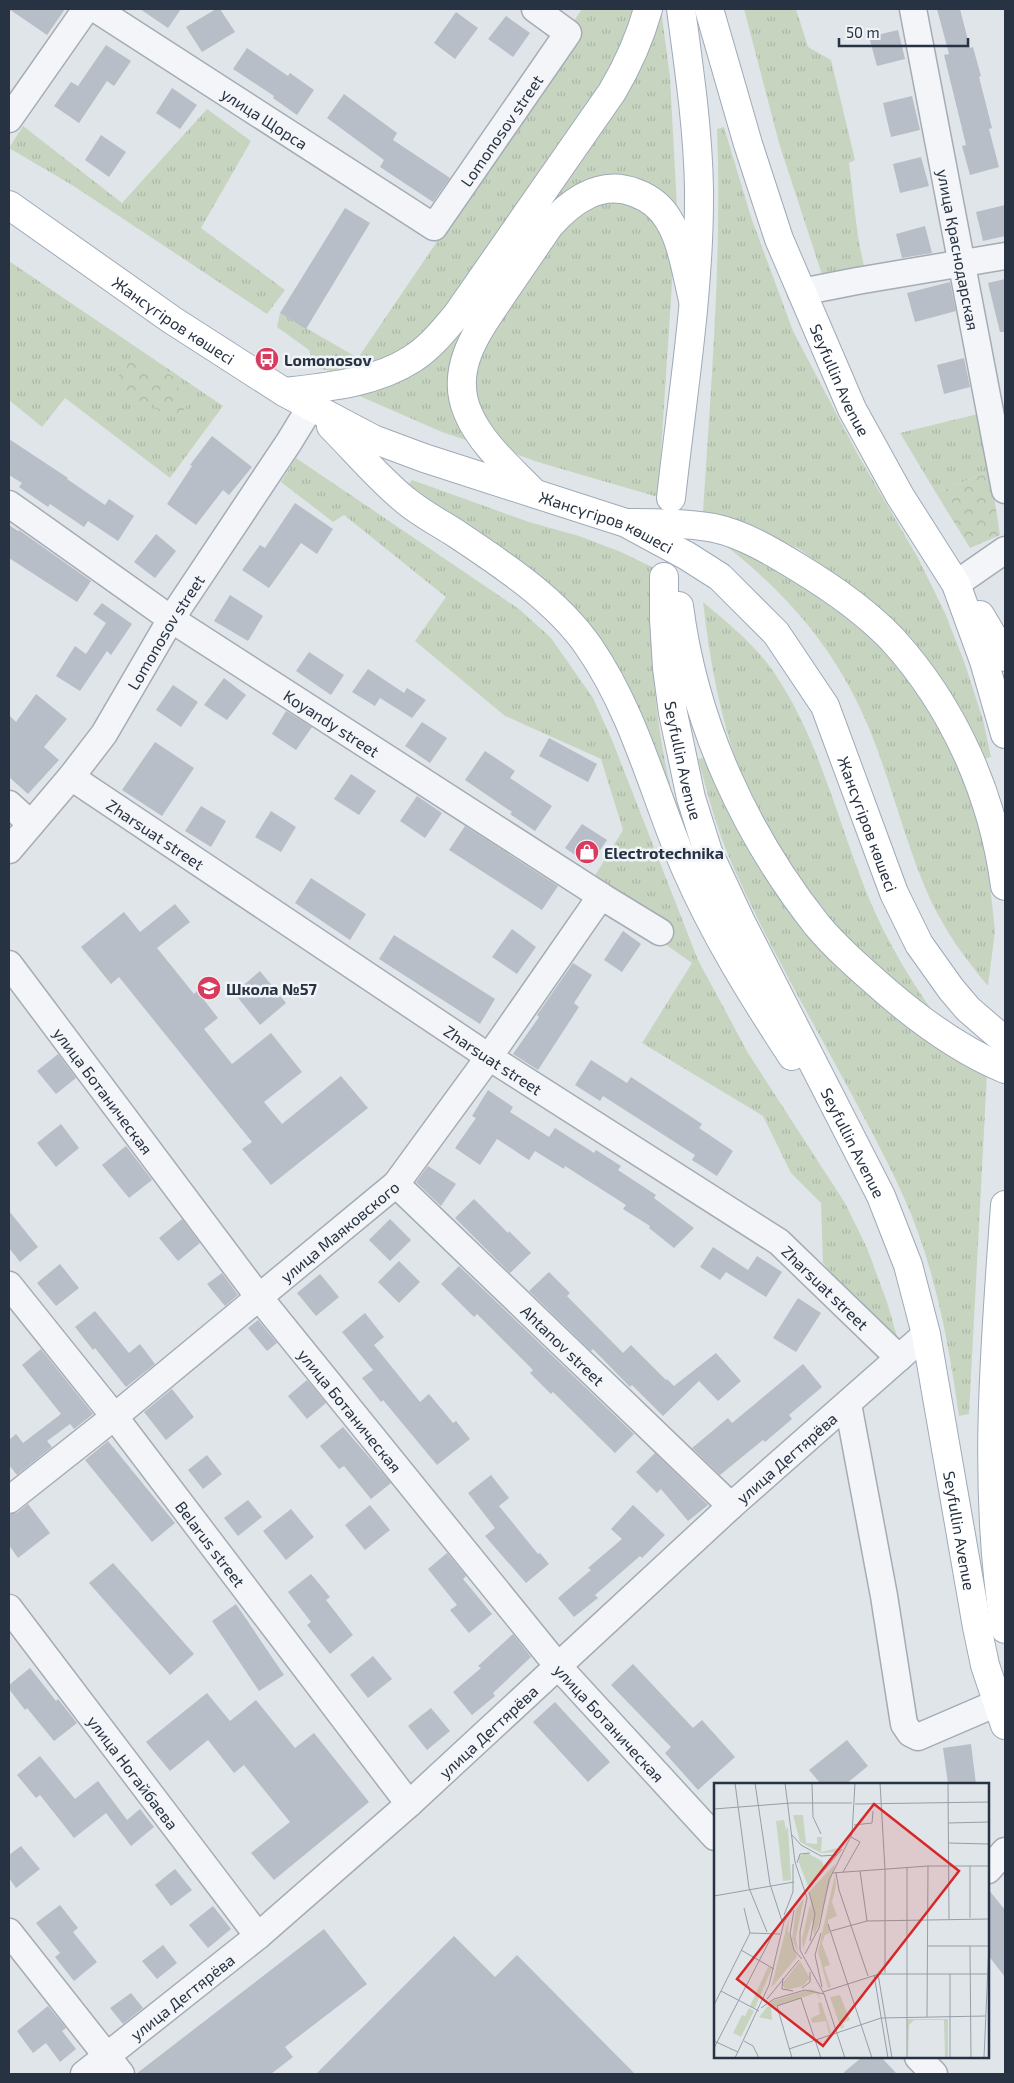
<svg xmlns="http://www.w3.org/2000/svg" width="1014" height="2083" font-family="'Exo 2',sans-serif">
<style>
.grass{fill:url(#grass-tufts)}
.park{fill:url(#park-crowns)}
.building{fill:#b7bec8}
.lines{fill:none;stroke-linecap:round;stroke-linejoin:round}
.minor-casing{stroke:#a5acb5;stroke-width:29}
.major-casing{stroke:#9eaab7;stroke-width:30}
.minor{stroke:#f3f5f8;stroke-width:26}
.major{stroke:#fff;stroke-width:28}
.labels{text-anchor:middle;dominant-baseline:central;stroke-width:5;stroke-linejoin:round;paint-order:stroke}
.street-label{font-size:16px;fill:#273343;stroke:#f0f3f7}
.poi-label{font-size:16px;font-weight:bold;fill:#273343;stroke:#f0f3f7;text-anchor:start}
.inset-road{fill:none;stroke:#969ea7;stroke-width:1}
.view{fill:#d62828;fill-opacity:0.15;stroke:#d62828;stroke-width:2.5}
.inset-edge{fill:none;stroke:#273343;stroke-width:2.5}
</style>
<defs>
<pattern id="grass-tufts" width="24" height="20" patternUnits="userSpaceOnUse" patternTransform="scale(1.25)"><rect width="24" height="20" fill="#c7d5c0"/><path d="M3 7l-1-3M5 7V3M7 7l1-3M15 17l-1-3M17 17v-4M19 17l1-3" fill="none" stroke="#abb7a6"/></pattern>
<pattern id="park-crowns" width="20" height="18" patternUnits="userSpaceOnUse" patternTransform="scale(1.25)"><rect width="20" height="18" fill="#c7d5c0"/><path d="M2 6a3 3 0 1 1 6 0M12 15a3 3 0 1 1 6 0" fill="none" stroke="#abb7a6"/></pattern>
</defs>
<rect width="100%" height="100%" fill="#e0e5ea"/>
<g class="grass">
<polygon points="582,9 639,9 630,44 416,350 341,374 314,367 309,350 277,327 280,313 358,358 577,35 572,24"/>
<path d="M661,9l9,68 7,131c-18,-23 -38,-24 -65,-30l-141,145 4,120 -33,-11 -94,-41 123,-79 107,-146 24,-37z"/>
<path d="M744,9h52l12,38 23,13 24,100 -6,3c5,36 7,72 16,107l-41,11 -45,-138z"/>
<polygon points="207,109 251,141 201,228 285,290 267,314 72,185 9,148 23,126 122,203"/>
<path d="M724,127l27,90 42,114 65,124 60,103 27,55 20,51 18,56 8,37 -10,3 -125,-169 -57,-42 -34,-16 -62,-21c8,-128 19,-255 14,-383z"/>
<path d="M613,200l35,8 26,45 -16,244 -117,-34c-12,-4 -28,-9 -38,-17 -7,-6 -12,-18 -17,-26 -33,-53 12,-100 42,-142 19,-25 37,-59 66,-73 6,-3 13,-3 19,-5z"/>
<polygon points="9,261 223,406 170,478 65,398 42,427 9,400"/>
<polygon points="982,413 990,471 936,493 900,433"/>
<polygon points="296,458 519,609 551,638 593,698 612,740 698,960 748,1053 845,1203 867,1248 887,1302 898,1340 891,1342 823,1263 821,1203 791,1173 763,1116 642,1043 692,963 665,944 668,931 594,877 623,830 601,759 505,716 415,641 446,597 344,515 333,522 281,482"/>
<path d="M412,480l117,42 50,14 42,16 33,16c-6,83 1,167 24,248l-77,-164 -197,-162z"/>
<path d="M720,541l47,20 77,49 53,52 51,79 30,75 9,42 8,73 -7,55c-22,-26 -42,-54 -57,-85 -27,-59 -40,-123 -66,-182 -33,-75 -81,-128 -145,-178z"/>
<path d="M703,602c25,21 51,42 70,69 42,61 60,133 86,202 19,53 46,100 79,146 -18,-15 -39,-28 -56,-44 -58,-54 -108,-120 -138,-193 -23,-58 -34,-119 -41,-180z"/>
<path d="M709,757l40,87 238,230 -18,340 -10,2c-10,-70 -22,-137 -48,-202 -17,-41 -38,-80 -59,-119 -41,-76 -85,-152 -120,-231 -15,-34 -24,-69 -34,-105z"/>
</g>
<g class="park">
<polygon points="127,361 144,363 155,373 163,370 173,377 173,382 185,395 187,404 185,409 179,415 165,416 153,405 142,403 133,393 127,391 118,381 120,372"/>
<polygon points="990,471 1000,535 970,548 936,493"/>
</g>
<g class="building">
<polygon points="9,9 65,9 47,35"/>
<polygon points="140,9 181,9 168,28"/>
<polygon points="216,9 220,9 235,32 202,52 186,27"/>
<polygon points="937,9 960,9 970,48 973,47 981,76 979,77 992,128 989,129 999,167 970,175 962,146 966,145 944,55 949,54"/>
<polygon points="456,12 478,28 455,59 434,43"/>
<polygon points="506,16 530,33 513,57 488,39"/>
<polygon points="898,30 905,59 877,66 869,37"/>
<polygon points="106,45 131,61 114,86 107,81 79,123 54,106 71,82 78,86"/>
<polygon points="247,48 288,76 290,73 314,90 297,115 273,98 274,96 233,69"/>
<polygon points="172,88 197,105 180,129 156,113"/>
<polygon points="344,94 397,133 393,140 450,178 433,202 380,167 384,160 327,118"/>
<polygon points="912,96 920,130 891,137 883,103"/>
<polygon points="101,135 126,152 109,177 85,160"/>
<polygon points="921,157 929,186 900,193 893,164"/>
<polygon points="1005,205 1005,236 983,241 976,212"/>
<polygon points="345,208 370,223 306,329 280,313"/>
<polygon points="925,226 932,253 902,258 896,234"/>
<polygon points="1005,279 1005,332 1000,332 988,283"/>
<polygon points="950,282 956,311 915,322 907,293"/>
<polygon points="964,358 970,387 944,394 937,365"/>
<polygon points="212,436 252,467 229,495 223,490 196,525 167,504 192,466 190,465"/>
<polygon points="9,439 68,478 67,479 105,505 109,499 134,516 118,541 88,521 84,527 50,504 48,507 19,487 22,483 9,475"/>
<polygon points="295,503 333,529 317,554 301,543 269,588 242,570 260,545 265,548"/>
<polygon points="9,525 18,531 19,530 91,581 77,602 9,558"/>
<polygon points="156,534 176,551 155,578 134,562"/>
<polygon points="230,595 263,616 248,641 214,621"/>
<polygon points="102,603 132,624 111,655 107,651 80,691 56,676 75,646 86,654 106,623 93,614"/>
<polygon points="309,652 344,675 331,695 296,671"/>
<polygon points="368,669 404,693 407,688 426,700 412,718 380,698 375,706 352,692"/>
<polygon points="224,678 246,695 227,720 204,705"/>
<polygon points="173,685 198,702 181,727 156,710"/>
<polygon points="36,694 67,719 44,747 59,760 28,794 9,777 9,715 16,722"/>
<polygon points="286,711 312,727 296,750 272,734"/>
<polygon points="422,722 447,738 430,763 405,746"/>
<polygon points="549,738 597,764 588,782 539,756"/>
<polygon points="155,742 194,768 162,816 122,790"/>
<polygon points="485,751 515,771 510,778 552,806 535,831 510,814 512,812 465,780"/>
<polygon points="351,774 376,791 359,815 334,799"/>
<polygon points="417,796 442,813 425,838 400,821"/>
<polygon points="201,806 226,821 211,847 185,831"/>
<polygon points="271,811 296,827 281,852 255,837"/>
<polygon points="582,824 607,840 590,865 565,848"/>
<polygon points="465,826 558,886 542,910 449,850"/>
<polygon points="311,878 366,914 350,940 295,903"/>
<polygon points="175,904 190,922 157,948 194,994 197,991 218,1018 204,1029 232,1064 271,1033 302,1072 264,1102 282,1124 341,1076 368,1108 271,1185 242,1149 252,1142 119,977 111,984 81,947 124,912 140,932"/>
<polygon points="512,929 536,947 517,974 492,957"/>
<polygon points="623,931 641,944 622,972 604,960"/>
<polygon points="394,935 495,999 480,1024 379,959"/>
<polygon points="573,963 592,975 574,1003 579,1007 538,1070 513,1054 539,1017 537,1015"/>
<polygon points="260,971 286,1003 260,1025 234,993"/>
<polygon points="58,1054 76,1078 56,1094 37,1071"/>
<polygon points="591,1060 627,1083 631,1077 702,1124 699,1128 733,1151 717,1176 692,1160 695,1155 603,1096 600,1101 575,1085"/>
<polygon points="488,1090 513,1107 510,1112 549,1137 555,1128 594,1153 596,1150 621,1166 618,1170 656,1195 654,1198 694,1228 674,1248 649,1228 650,1226 623,1209 626,1205 565,1166 564,1169 535,1151 529,1160 497,1139 480,1165 455,1148 476,1118 472,1116"/>
<polygon points="61,1124 79,1148 56,1167 37,1143"/>
<polygon points="126,1146 152,1180 129,1198 102,1165"/>
<polygon points="428,1166 456,1184 441,1206 416,1182"/>
<polygon points="474,1199 508,1233 509,1231 531,1253 510,1273 455,1218"/>
<polygon points="9,1211 38,1247 20,1262 9,1248"/>
<polygon points="182,1219 200,1243 178,1261 159,1238"/>
<polygon points="390,1219 411,1240 390,1261 369,1240"/>
<polygon points="713,1247 748,1270 757,1256 782,1272 766,1297 726,1272 720,1280 700,1267"/>
<polygon points="399,1261 420,1282 399,1303 378,1282"/>
<polygon points="60,1264 79,1288 56,1306 37,1283"/>
<polygon points="459,1266 634,1434 615,1453 553,1392 551,1394 530,1373 533,1370 477,1314 474,1317 441,1284"/>
<polygon points="549,1272 570,1293 567,1296 623,1353 631,1345 666,1380 667,1379 674,1386 716,1353 741,1381 718,1401 699,1381 663,1416 632,1385 630,1387 593,1349 591,1351 529,1291"/>
<polygon points="222,1273 238,1295 225,1306 207,1284"/>
<polygon points="320,1274 339,1297 316,1316 297,1293"/>
<polygon points="798,1298 821,1313 796,1352 773,1338"/>
<polygon points="95,1311 129,1353 140,1344 155,1364 126,1387 95,1348 93,1350 75,1327"/>
<polygon points="365,1313 384,1337 374,1345 420,1402 429,1394 453,1423 456,1421 470,1439 437,1465 383,1400 381,1402 362,1378 373,1370 342,1332"/>
<polygon points="258,1320 277,1343 267,1351 248,1328"/>
<polygon points="41,1349 93,1414 74,1429 70,1424 47,1441 52,1447 17,1475 9,1465 9,1440 16,1434 23,1443 61,1414 22,1365"/>
<polygon points="803,1364 822,1387 789,1415 792,1419 765,1442 763,1440 720,1475 692,1448 728,1418 732,1423"/>
<polygon points="307,1380 326,1403 307,1419 288,1396"/>
<polygon points="172,1389 194,1417 166,1440 144,1412"/>
<polygon points="343,1427 391,1483 371,1499 344,1466 339,1469 320,1446"/>
<polygon points="108,1441 175,1523 152,1542 85,1460"/>
<polygon points="655,1453 708,1505 688,1521 661,1489 657,1493 636,1472"/>
<polygon points="207,1455 222,1474 203,1489 188,1470"/>
<polygon points="491,1475 509,1498 499,1506 538,1554 540,1553 549,1564 526,1583 485,1536 495,1528 468,1493"/>
<polygon points="248,1500 262,1517 238,1536 224,1518"/>
<polygon points="28,1504 50,1533 18,1558 9,1545 9,1515 18,1512"/>
<polygon points="370,1505 390,1530 365,1550 345,1525"/>
<polygon points="633,1505 665,1535 642,1558 640,1556 595,1595 598,1598 574,1617 558,1598 591,1570 588,1568 622,1539 611,1529"/>
<polygon points="291,1509 314,1537 286,1560 263,1531"/>
<polygon points="447,1553 466,1576 463,1579 492,1614 469,1633 450,1610 457,1605 428,1569"/>
<polygon points="113,1563 194,1654 170,1675 89,1583"/>
<polygon points="311,1574 330,1597 326,1600 353,1635 330,1654 307,1625 311,1622 288,1592"/>
<polygon points="236,1604 284,1675 259,1691 212,1621"/>
<polygon points="513,1634 531,1657 493,1693 495,1696 472,1715 453,1692 481,1668 478,1666"/>
<polygon points="373,1656 392,1679 368,1698 350,1675"/>
<polygon points="633,1664 693,1728 702,1720 735,1757 698,1790 665,1753 671,1747 611,1685"/>
<polygon points="30,1668 56,1701 58,1699 77,1723 54,1741 27,1708 25,1710 9,1689 9,1685"/>
<polygon points="207,1693 230,1721 256,1700 295,1748 314,1733 369,1802 274,1880 251,1853 290,1822 244,1765 234,1773 208,1740 170,1771 146,1742"/>
<polygon points="555,1702 610,1762 588,1782 533,1722"/>
<polygon points="431,1708 450,1731 427,1750 408,1726"/>
<polygon points="847,1740 868,1766 846,1784 821,1784 809,1770"/>
<polygon points="971,1744 976,1784 948,1784 943,1748"/>
<polygon points="40,1756 75,1799 98,1781 127,1820 140,1809 154,1827 131,1846 106,1813 74,1838 40,1795 36,1798 17,1775"/>
<polygon points="21,1846 40,1869 16,1888 9,1878 9,1855"/>
<polygon points="175,1869 192,1890 171,1906 155,1885"/>
<polygon points="988,1889 1005,1910 1005,1977 988,1955"/>
<polygon points="60,1905 78,1928 73,1932 97,1962 74,1981 55,1957 60,1953 36,1923"/>
<polygon points="213,1906 231,1929 208,1948 189,1925"/>
<polygon points="324,1929 367,1984 285,2047 293,2057 271,2074 136,2074"/>
<polygon points="454,1936 495,1977 517,1955 635,2074 316,2074"/>
<polygon points="163,1945 177,1963 157,1979 142,1961"/>
<polygon points="131,1993 143,2008 123,2024 110,2008"/>
<polygon points="48,2006 66,2028 62,2031 76,2049 60,2062 46,2043 33,2053 17,2031"/>
<polygon points="862,2057 881,2057 897,2074 842,2074"/>
</g>
<g class="lines">
<g class="minor-casing">
<g id="minor">
<path id="s1" d="M96,9l338,218 134,-194 -33,-24"/>
<path id="s2" d="M913,9l92,481"/>
<polyline points="9,119 86,9"/>
<polyline points="801,292 857,281 1005,256"/>
<path id="s3" d="M9,504l162,115 430,277 59,36"/>
<polyline points="956,584 1005,550"/>
<path id="s4" d="M71,777l418,280 290,185 120,116"/>
<polyline points="9,804 31,824"/>
<path id="s5" d="M9,850l62,-73 33,-43 67,-115 118,-177 22,-36"/>
<path id="s6" d="M9,964l249,332 299,369 158,172"/>
<path id="s7" d="M396,1184l335,322"/>
<path id="s8" d="M9,1285l105,131 295,388"/>
<polyline points="848,1404 884,1596 904,1724 910,1733 918,1737 997,1703"/>
<path id="s9" d="M9,1500l110,-87 277,-229 93,-127 112,-161"/>
<path id="s10" d="M9,1608l249,328"/>
<polyline points="988,1870 1005,1851"/>
<polyline points="9,1932 121,2074"/>
<polyline points="918,2057 934,2074"/>
<path id="s11" d="M84,2074l174,-138 151,-132 322,-298 195,-172"/>
</g>
</g>
<g class="major-casing">
<g id="major">
<path id="s12" d="M709,9l39,135 31,95 73,170 48,87 56,88 28,77 21,73"/>
<path id="s13" d="M9,205l163,115 112,72 89,47 51,19 202,65 61,33 33,21 56,56 49,73 69,187 25,51 32,45 17,20 37,32"/>
<path d="M284,392c44,-5 91,-9 128,-33 18,-11 31,-28 44,-43l156,-224c16,-27 28,-54 36,-83"/>
<path d="M331,426c24,24 47,52 74,74 14,12 31,21 47,31 48,32 104,68 137,116 46,67 65,147 96,220 29,67 67,128 107,189"/>
<path d="M533,492c-23,-24 -52,-48 -65,-79 -20,-46 12,-85 36,-121 15,-22 30,-44 45,-66 23,-26 52,-47 87,-33 13,5 25,14 32,26 14,21 19,57 25,81"/>
<path d="M671,498c11,-101 29,-207 28,-309 -1,-60 -10,-120 -18,-180"/>
<path d="M631,523c26,0 56,0 83,5 29,6 59,24 85,40 33,20 66,43 93,71 62,68 101,156 113,247"/>
<path id="s14" d="M664,577v42l3,49 6,45 18,85 17,54 32,68 141,276 27,69 18,69 51,293 8,38 20,60"/>
<path d="M679,606c15,117 66,228 138,319 21,25 47,47 71,68 35,30 74,58 117,76"/>
<polyline points="980,615 1005,657"/>
<path d="M1005,1205c-10,142 -23,283 0,424"/>
</g>
</g>
<use href="#minor" class="minor"/>
<use href="#major" class="major"/>
</g>
<defs>
<g id="bus-disc" transform="scale(1.25)"><circle r="9.5" fill="#d93b5e" stroke="#f0f3f7"/><path d="M-5-6H5V4H4V6H2V4H-2V6H-4V4H-5ZM-3.5-4V0h7V-4ZM-3.5 1.2v1.5H-2V1.2ZM2 1.2v1.5H3.5V1.2Z" fill="#fff"/></g>
<g id="shop-disc" transform="scale(1.25)"><circle r="9.5" fill="#d93b5e" stroke="#f0f3f7"/><path d="M-5-2.5h2.3a2.7 3.5 0 0 1 5.4 0H5L5.5 6h-11ZM-1.5-2.5h3a1.5 2.3 0 0 0-3 0Z" fill="#fff"/></g>
<g id="school-disc" transform="scale(1.25)"><circle r="9.5" fill="#d93b5e" stroke="#f0f3f7"/><path d="M0-5L7-2L0 1L-7-2ZM-4 1L0 2.5L4 1V4Q0 6-4 4Z" fill="#fff"/></g>
</defs>
<g fill-rule="evenodd">
<use href="#bus-disc" x="267" y="359"/>
<use href="#shop-disc" x="587" y="852"/>
<use href="#school-disc" x="209" y="988"/>
</g>
<g class="labels">
<g class="street-label">
<text stroke="none"><textPath href="#s1" startOffset="201">улица Щорса</textPath></text>
<text stroke="none"><textPath href="#s1" startOffset="520">Lomonosov street</textPath></text>
<text stroke="none"><textPath href="#s2" startOffset="245">улица Краснодарская</textPath></text>
<text stroke="none"><textPath href="#s13" startOffset="201">Жансүгіров көшесі</textPath></text>
<text stroke="none"><textPath href="#s12" startOffset="394">Seyfullin Avenue</textPath></text>
<text stroke="none"><textPath href="#s13" startOffset="681">Жансүгіров көшесі</textPath></text>
<text stroke="none"><textPath href="#s5" startOffset="269">Lomonosov street</textPath></text>
<text stroke="none"><textPath href="#s3" startOffset="390">Koyandy street</textPath></text>
<text stroke="none"><textPath href="#s14" startOffset="185">Seyfullin Avenue</textPath></text>
<text stroke="none"><textPath href="#s13" startOffset="1101">Жансүгіров көшесі</textPath></text>
<text stroke="none"><textPath href="#s4" startOffset="102">Zharsuat street</textPath></text>
<text stroke="none"><textPath href="#s4" startOffset="508">Zharsuat street</textPath></text>
<text stroke="none"><textPath href="#s6" startOffset="158">улица Ботаническая</textPath></text>
<text stroke="none"><textPath href="#s14" startOffset="605">Seyfullin Avenue</textPath></text>
<text stroke="none"><textPath href="#s9" startOffset="426">улица Маяковского</textPath></text>
<text stroke="none"><textPath href="#s4" startOffset="912">Zharsuat street</textPath></text>
<text stroke="none"><textPath href="#s7" startOffset="232">Ahtanov street</textPath></text>
<text stroke="none"><textPath href="#s6" startOffset="562">улица Ботаническая</textPath></text>
<text stroke="none"><textPath href="#s11" startOffset="935">улица Дегтярёва</textPath></text>
<text stroke="none"><textPath href="#s14" startOffset="1010">Seyfullin Avenue</textPath></text>
<text stroke="none"><textPath href="#s8" startOffset="328">Belarus street</textPath></text>
<text stroke="none"><textPath href="#s6" startOffset="968">улица Ботаническая</textPath></text>
<text stroke="none"><textPath href="#s11" startOffset="530">улица Дегтярёва</textPath></text>
<text stroke="none"><textPath href="#s10" startOffset="206">улица Ногайбаева</textPath></text>
<text stroke="none"><textPath href="#s11" startOffset="125">улица Дегтярёва</textPath></text>
</g>
<g class="poi-label">
<text x="284" y="359">Lomonosov</text>
<text x="604" y="852">Electrotechnika</text>
<text x="226" y="988">Школа №57</text>
</g>
</g>
<g transform="translate(714 1783)">
<rect width="275" height="275" fill="#e0e5ea"/>
<path d="M79,32h10l3,28 11,1v-7h5l-1,15 17,-4 -2,4 -15,1 -21,-11zM70,37l2,10 2,-3 3,53 -8,1 -7,-60zM93,70l15,8 2,6 -16,19 -9,-23v-7zM121,81l-17,62 -4,10 -4,-45zM121,91l1,12 -4,16 5,14 -9,4 2,13 -5,2 -3,8 8,22 -6,2 7,20 -3,1 -10,-36zM90,115l-8,39 2,16 -6,-14 4,-30zM96,121l3,13 -10,32 -1,-10zM75,134l-1,14 9,26 -26,31zM86,178l10,17 -7,8 -17,4 -4,-6zM54,184l4,1 -17,40 -5,-2zM97,206l7,3 3,8 -5,-7 -45,15 1,12 -13,-3 13,-16zM126,212l10,25 -7,3 1,4 -3,2 -11,-32zM107,219l8,24 2,7 -2,1 -3,-13 -14,2 -1,-5 9,-4 -2,-11zM35,225l5,3 -13,26 -8,-4 9,-18 3,1zM193,236h41v39h-3l-1,-38h-30l-5,5 -1,33z" fill="#c7d5c0"/>
<path class="inset-road" d="M21,0l14,105 18,44M41,0l15,101 12,37M71,0l10,79 12,36 -7,34v18l24,44 21,64M98,0l1,34 8,17M157,0h21M166,0l5,87v103M234,0l1,136M141,21l134,-2M0,26l77,-6h61M234,40l41,-1M140,42l18,-2 1,-12M78,52l9,10 20,11 16,-1M234,60l41,1M83,80l3,-9 10,-1M256,83v52M193,85v190M146,88l7,50M129,89l17,-30 -9,-5M118,90l96,-7h61M122,90l3,17 29,86M95,105l33,-39M95,109l6,22 -5,27M0,113l80,-14M80,127l-4,24 4,16 8,9M70,132l9,-23v-28M114,141l44,134M117,148l36,-10 122,-2M36,150l30,1M107,150l-6,22 7,32M213,163h62M256,163l1,112M27,167l33,19M91,171l14,-26 10,-48 23,-46 3,-51M164,191l14,84M160,192l14,83M69,195l-1,11 11,2M88,205l8,-6v-10M7,208l38,20M109,209l56,-18h109M53,216l32,-39M0,222l36,-72 -6,-25M47,225l13,-9 31,-9 19,4M213,234l1,-151M0,258l24,11M30,258l9,5 6,12M0,265l59,-114M75,266l92,-31 105,-2M21,275l34,-73 15,-63 19,-28M78,275l-15,-52 24,-8 20,60M236,275v-84M270,275l5,-115"/>
<path class="view" d="M160,21l85,67 -136,175 -86,-67z"/>
<rect width="275" height="275" class="inset-edge"/>
</g>
<rect width="1014" height="2083" fill="none" stroke="#273343" stroke-width="20"/>
<path d="M839 38v8h129v-8" fill="none" stroke="#273343" stroke-width="2.5"/>
<text x="846" y="38" font-size="15" fill="#273343" stroke="#f0f3f7" stroke-width="4" paint-order="stroke">50 m</text>
</svg>
